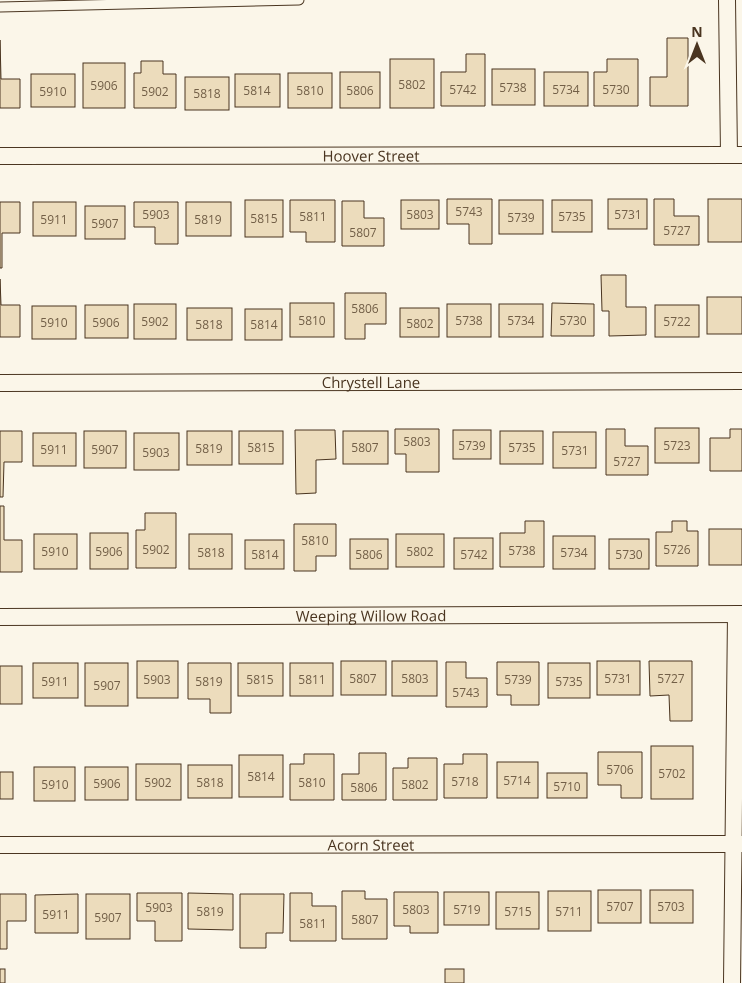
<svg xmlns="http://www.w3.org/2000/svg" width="742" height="983" font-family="'Open Sans',sans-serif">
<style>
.building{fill:#ecdcbc;stroke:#4a3520}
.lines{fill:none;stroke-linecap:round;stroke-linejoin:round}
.lane-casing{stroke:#4a3520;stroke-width:11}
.street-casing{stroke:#4a3520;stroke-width:18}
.lane{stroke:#fbf6e9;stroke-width:9}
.street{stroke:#fbf6e9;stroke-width:16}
.labels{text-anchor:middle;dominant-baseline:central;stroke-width:4;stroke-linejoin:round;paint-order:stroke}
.number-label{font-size:12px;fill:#725f47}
.street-label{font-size:15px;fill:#4a3520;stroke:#fbf6e9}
</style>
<rect width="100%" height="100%" fill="#fbf6e9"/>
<g class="building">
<polygon points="667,38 688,38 688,106 650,106 650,77 667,77"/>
<polygon points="0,40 1,79 20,79 20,108 0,108"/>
<polygon points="466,54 485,54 485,106 441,106 441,72 466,72"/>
<rect x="390" y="59" width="44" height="49"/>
<polygon points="607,59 638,59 638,106 594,106 594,72 607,72"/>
<polygon points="141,61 163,61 163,74 176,74 176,108 134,108 134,73 141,73"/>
<rect x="83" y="63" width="42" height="45"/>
<rect x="492" y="69" width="43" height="36"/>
<rect x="340" y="72" width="40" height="36"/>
<rect x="544" y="72" width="44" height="34"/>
<rect x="288" y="73" width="44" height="35"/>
<rect x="31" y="74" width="44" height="33"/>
<rect x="235" y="74" width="45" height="33"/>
<rect x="185" y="77" width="44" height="33"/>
<polygon points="447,199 492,199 492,244 469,244 469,224 447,224"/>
<rect x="608" y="199" width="39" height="30"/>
<polygon points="654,199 674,199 674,216 699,216 699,245 654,245"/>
<rect x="708" y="199" width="34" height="43"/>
<rect x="245" y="200" width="38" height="37"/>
<polygon points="290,200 335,200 335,242 306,242 306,232 290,232"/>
<rect x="401" y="200" width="38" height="29"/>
<rect x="499" y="200" width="44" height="34"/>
<rect x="552" y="200" width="40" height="32"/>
<polygon points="342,201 364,201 364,218 384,218 384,246 342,246"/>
<polygon points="0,202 20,202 20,233 2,233 2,268 0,268"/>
<rect x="33" y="202" width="43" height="34"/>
<polygon points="134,202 178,202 178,244 155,244 155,227 134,227"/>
<rect x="186" y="202" width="45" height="34"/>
<rect x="85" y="206" width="40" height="33"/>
<polygon points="601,275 626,275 626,307 646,307 646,335 609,336 609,311 602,311"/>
<polygon points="0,279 1,305 20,305 20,337 0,337"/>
<polygon points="345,293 386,293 386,324 365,324 365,339 345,339"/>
<rect x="707" y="297" width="35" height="37"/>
<rect x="290" y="303" width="44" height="34"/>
<polygon points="552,303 594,304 594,336 551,336"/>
<rect x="134" y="304" width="42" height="35"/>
<rect x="447" y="304" width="44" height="33"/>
<rect x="499" y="304" width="44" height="33"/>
<rect x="85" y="305" width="43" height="33"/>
<rect x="655" y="305" width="44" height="32"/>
<rect x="32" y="306" width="44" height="33"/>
<rect x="187" y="308" width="45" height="32"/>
<rect x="400" y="308" width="39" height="29"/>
<rect x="245" y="309" width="37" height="31"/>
<rect x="655" y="428" width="44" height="35"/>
<polygon points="395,429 439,429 439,472 406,472 406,454 395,454"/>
<polygon points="606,429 625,429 625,446 648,446 648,475 606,475"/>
<polygon points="730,429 742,429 742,471 710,471 710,438 730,438"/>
<polygon points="295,430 335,430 336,459 316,460 316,493 296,494"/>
<rect x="453" y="430" width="38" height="29"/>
<polygon points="0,431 22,431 22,462 4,462 3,497 0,497"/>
<rect x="84" y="431" width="42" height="37"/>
<rect x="187" y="431" width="45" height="34"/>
<rect x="239" y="431" width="44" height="33"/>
<rect x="343" y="431" width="45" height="33"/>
<rect x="500" y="431" width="43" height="33"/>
<rect x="553" y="432" width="43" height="36"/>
<rect x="33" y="433" width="43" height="33"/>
<rect x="134" y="433" width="45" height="37"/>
<polygon points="0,506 4,506 4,540 22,540 22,572 0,572"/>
<polygon points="145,513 176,513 176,568 136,568 136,530 145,530"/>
<polygon points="525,521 544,521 544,567 500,567 500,533 525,533"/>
<polygon points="672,521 687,521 687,531 698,531 698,566 656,566 656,532 672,532"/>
<polygon points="294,524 336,524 336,556 316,556 316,571 294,571"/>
<rect x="709" y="529" width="33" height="36"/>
<rect x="90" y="533" width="38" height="36"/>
<rect x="34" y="534" width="43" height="35"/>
<rect x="189" y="534" width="43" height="35"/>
<rect x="396" y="534" width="48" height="33"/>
<rect x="553" y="536" width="42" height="33"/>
<rect x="454" y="538" width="39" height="31"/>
<rect x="350" y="539" width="38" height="30"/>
<rect x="609" y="539" width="40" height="30"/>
<rect x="245" y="540" width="39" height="29"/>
<rect x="137" y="661" width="41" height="37"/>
<rect x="341" y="661" width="45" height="34"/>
<rect x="392" y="661" width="45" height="35"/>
<rect x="597" y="661" width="43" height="34"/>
<polygon points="649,661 692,661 692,721 670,721 669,695 650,696"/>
<polygon points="446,662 466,662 466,678 487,678 487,707 446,707"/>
<polygon points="497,662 539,662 539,705 511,705 511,695 497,695"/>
<rect x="33" y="663" width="45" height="35"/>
<rect x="85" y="663" width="43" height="43"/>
<polygon points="188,663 231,663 231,713 210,713 210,699 188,699"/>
<rect x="238" y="663" width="45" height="33"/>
<rect x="290" y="663" width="43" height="33"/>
<rect x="548" y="663" width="42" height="35"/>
<rect x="0" y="666" width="22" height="38"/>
<rect x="651" y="746" width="42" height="53"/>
<polygon points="598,752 642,752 642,798 621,798 621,785 598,785"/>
<polygon points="359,753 386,753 386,800 342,800 342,774 359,774"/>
<polygon points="304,754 334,754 334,800 290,800 290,764 304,764"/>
<polygon points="463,754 487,754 487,798 444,798 444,764 463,764"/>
<rect x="239" y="755" width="44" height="42"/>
<polygon points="408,758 437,758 437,800 393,800 393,768 408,768"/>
<rect x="497" y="762" width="41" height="36"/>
<rect x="136" y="764" width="45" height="36"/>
<rect x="188" y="765" width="44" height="33"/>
<rect x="34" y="767" width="41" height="34"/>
<rect x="85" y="767" width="43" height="33"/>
<rect x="0" y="772" width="13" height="27"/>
<rect x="547" y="773" width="40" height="25"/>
<rect x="598" y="890" width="43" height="33"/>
<rect x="650" y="890" width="43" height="33"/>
<polygon points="342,891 365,891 365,899 387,899 387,939 342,939"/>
<rect x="548" y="891" width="43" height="40"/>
<polygon points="394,892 438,892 438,933 410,933 410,926 394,926"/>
<rect x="444" y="892" width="45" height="33"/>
<rect x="496" y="892" width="43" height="37"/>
<polygon points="137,893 182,893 182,941 155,941 155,921 137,921"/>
<polygon points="188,893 233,894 233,930 188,929"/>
<polygon points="290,893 312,893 312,906 336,906 336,941 290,941"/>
<polygon points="0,894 26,894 26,921 7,921 7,949 0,949"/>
<polygon points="78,894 78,933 35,933 35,895"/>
<rect x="86" y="894" width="44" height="45"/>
<polygon points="240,894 284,894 283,933 266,933 266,948 240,948"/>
<rect x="0" y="969" width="5" height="14"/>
<rect x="445" y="969" width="19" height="14"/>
</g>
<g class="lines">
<g class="lane-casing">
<polyline id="lane" points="0,7 299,0"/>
</g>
<g class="street-casing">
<g id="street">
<polyline points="727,0 729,155"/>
<path id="s1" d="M0,156l742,-1"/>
<path id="s2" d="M0,383l742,-2"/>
<path id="s3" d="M0,617l742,-3"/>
<path id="s4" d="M0,845l742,-1"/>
<polyline points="732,983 736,614"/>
</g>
</g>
<use href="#lane" class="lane"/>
<use href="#street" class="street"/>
</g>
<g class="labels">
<g class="number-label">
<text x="412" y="84">5802</text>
<text x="104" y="85">5906</text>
<text x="513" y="87">5738</text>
<text x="463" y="89">5742</text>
<text x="566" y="89">5734</text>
<text x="616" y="89">5730</text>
<text x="257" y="90">5814</text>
<text x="310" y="90">5810</text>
<text x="360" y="90">5806</text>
<text x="53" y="91">5910</text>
<text x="155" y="91">5902</text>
<text x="207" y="93">5818</text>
<text x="469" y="211">5743</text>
<text x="156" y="214">5903</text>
<text x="420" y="214">5803</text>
<text x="628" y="214">5731</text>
<text x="313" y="216">5811</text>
<text x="572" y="216">5735</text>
<text x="521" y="217">5739</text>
<text x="264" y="218">5815</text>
<text x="54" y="219">5911</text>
<text x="208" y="219">5819</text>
<text x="105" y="223">5907</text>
<text x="677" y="230">5727</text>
<text x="363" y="232">5807</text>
<text x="365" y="308">5806</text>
<text x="312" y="320">5810</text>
<text x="469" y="320">5738</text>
<text x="521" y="320">5734</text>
<text x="573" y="320">5730</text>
<text x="155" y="321">5902</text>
<text x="677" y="321">5722</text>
<text x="54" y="322">5910</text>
<text x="106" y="322">5906</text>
<text x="420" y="323">5802</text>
<text x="209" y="324">5818</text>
<text x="264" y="324">5814</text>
<text x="417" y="441">5803</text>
<text x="472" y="445">5739</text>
<text x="677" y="445">5723</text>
<text x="261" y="447">5815</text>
<text x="365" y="447">5807</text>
<text x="522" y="447">5735</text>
<text x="209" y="448">5819</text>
<text x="54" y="449">5911</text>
<text x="105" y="449">5907</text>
<text x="575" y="450">5731</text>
<text x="156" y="452">5903</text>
<text x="627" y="461">5727</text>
<text x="315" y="540">5810</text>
<text x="156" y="549">5902</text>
<text x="677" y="549">5726</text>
<text x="522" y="550">5738</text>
<text x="55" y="551">5910</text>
<text x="109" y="551">5906</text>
<text x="420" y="551">5802</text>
<text x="211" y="552">5818</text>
<text x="574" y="552">5734</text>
<text x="265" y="554">5814</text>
<text x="369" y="554">5806</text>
<text x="474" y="554">5742</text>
<text x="629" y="554">5730</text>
<text x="363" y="678">5807</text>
<text x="415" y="678">5803</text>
<text x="618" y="678">5731</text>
<text x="671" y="678">5727</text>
<text x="157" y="679">5903</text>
<text x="260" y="679">5815</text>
<text x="312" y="679">5811</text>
<text x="518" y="679">5739</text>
<text x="55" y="681">5911</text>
<text x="209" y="681">5819</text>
<text x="569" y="681">5735</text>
<text x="107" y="685">5907</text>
<text x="466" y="692">5743</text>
<text x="620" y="769">5706</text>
<text x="672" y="773">5702</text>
<text x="261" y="776">5814</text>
<text x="517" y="780">5714</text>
<text x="465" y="781">5718</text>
<text x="158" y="782">5902</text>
<text x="210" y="782">5818</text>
<text x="312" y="782">5810</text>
<text x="107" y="783">5906</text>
<text x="55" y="784">5910</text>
<text x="415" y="784">5802</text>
<text x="567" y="786">5710</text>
<text x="364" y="787">5806</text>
<text x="620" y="906">5707</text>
<text x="671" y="906">5703</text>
<text x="159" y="907">5903</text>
<text x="416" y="909">5803</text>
<text x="467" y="909">5719</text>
<text x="210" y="911">5819</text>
<text x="518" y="911">5715</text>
<text x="569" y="911">5711</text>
<text x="56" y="914">5911</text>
<text x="108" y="917">5907</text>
<text x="365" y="919">5807</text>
<text x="313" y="923">5811</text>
</g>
<g class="street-label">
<text stroke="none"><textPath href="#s1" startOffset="371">Hoover Street</textPath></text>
<text stroke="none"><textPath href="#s2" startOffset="371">Chrystell Lane</textPath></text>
<text stroke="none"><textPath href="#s3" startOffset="371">Weeping Willow Road</textPath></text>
<text stroke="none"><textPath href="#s4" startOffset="371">Acorn Street</textPath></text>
</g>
</g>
<g transform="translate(697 45)" stroke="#fbf6e9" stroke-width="4" paint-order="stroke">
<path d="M0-4L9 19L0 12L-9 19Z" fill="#4a3520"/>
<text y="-8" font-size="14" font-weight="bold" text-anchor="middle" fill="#4a3520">N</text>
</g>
</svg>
